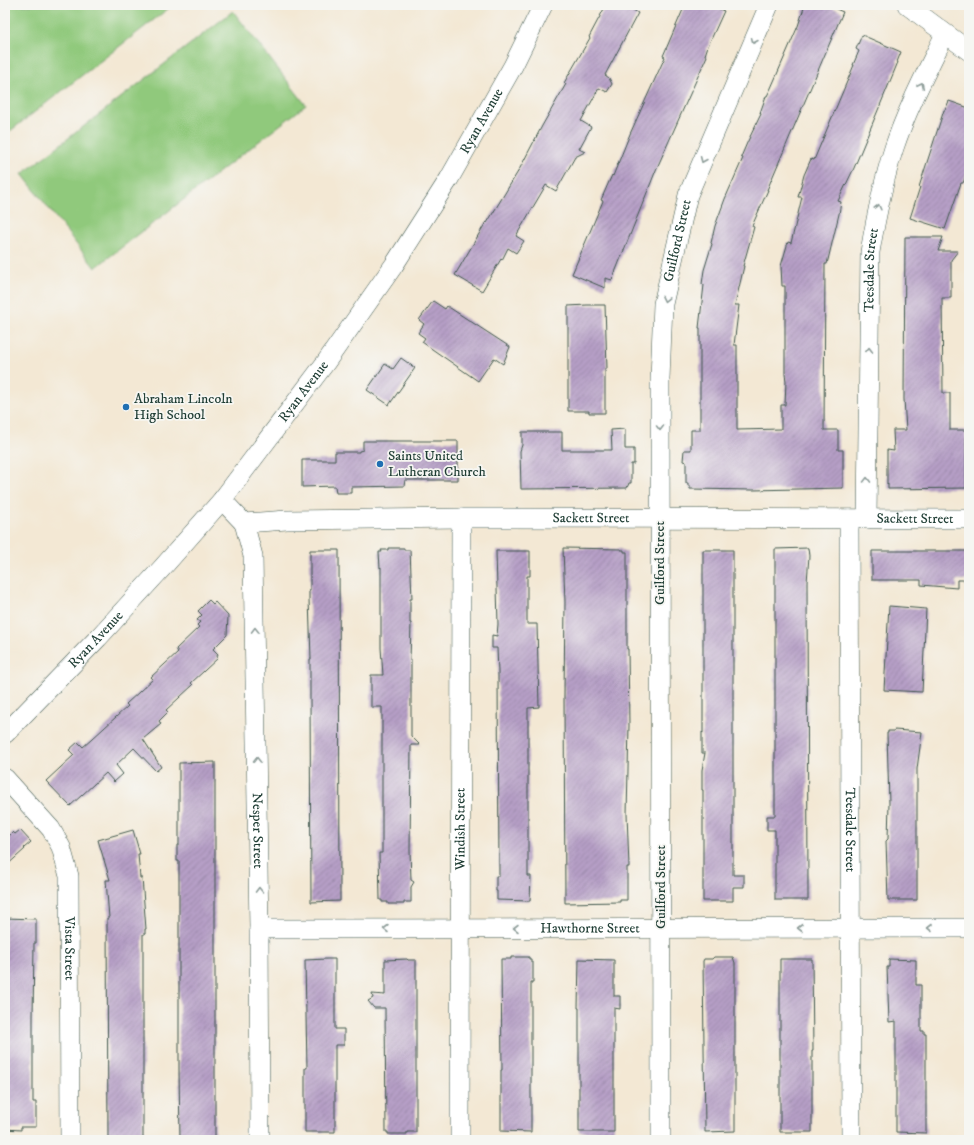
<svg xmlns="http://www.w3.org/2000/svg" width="974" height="1145" font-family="'IM FELL DW Pica',serif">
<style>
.green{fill:#90c97c;stroke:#588358}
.building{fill:url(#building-hatch)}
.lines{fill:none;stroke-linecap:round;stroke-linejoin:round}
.minor-casing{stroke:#3f574c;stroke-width:20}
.minor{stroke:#fff;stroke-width:19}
.oneway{stroke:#8f9e9a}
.poi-dot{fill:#1f6fb2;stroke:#f6f6f2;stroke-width:1.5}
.labels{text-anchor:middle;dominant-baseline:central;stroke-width:3.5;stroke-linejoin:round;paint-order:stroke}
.street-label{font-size:14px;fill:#1f3d34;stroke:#f6f6f2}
.poi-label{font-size:14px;fill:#1f3d34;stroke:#f6f6f2;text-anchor:start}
</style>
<defs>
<pattern id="building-hatch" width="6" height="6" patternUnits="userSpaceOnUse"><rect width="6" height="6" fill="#b69fc6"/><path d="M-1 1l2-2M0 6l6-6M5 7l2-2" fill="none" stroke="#9383a2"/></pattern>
</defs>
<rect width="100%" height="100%" fill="#f6f6f2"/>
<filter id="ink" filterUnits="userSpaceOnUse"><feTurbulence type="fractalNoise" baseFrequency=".025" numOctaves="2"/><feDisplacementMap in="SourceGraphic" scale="8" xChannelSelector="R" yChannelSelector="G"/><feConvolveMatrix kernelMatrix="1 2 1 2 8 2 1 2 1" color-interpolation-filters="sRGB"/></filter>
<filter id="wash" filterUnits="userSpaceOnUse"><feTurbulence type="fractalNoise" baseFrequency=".012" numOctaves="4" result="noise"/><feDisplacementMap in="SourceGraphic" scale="16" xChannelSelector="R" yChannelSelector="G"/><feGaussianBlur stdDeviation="0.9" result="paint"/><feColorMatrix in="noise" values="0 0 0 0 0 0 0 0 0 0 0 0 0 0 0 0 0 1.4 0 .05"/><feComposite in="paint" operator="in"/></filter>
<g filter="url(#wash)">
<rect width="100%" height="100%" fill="#f3e8d4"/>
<g class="green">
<polygon points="5,5 173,5 5,135"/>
<polygon points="233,11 306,105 95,268 22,174"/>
</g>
<g id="blocks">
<g class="building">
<polygon points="606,5 625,5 638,13 605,75 609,78 612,84 607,92 599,88 581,121 591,127 579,149 585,152 575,157 556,191 546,185 516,236 524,241 516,253 508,248 502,260 501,259 482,291 455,275 486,222 487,223 519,170 542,126 566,84 564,83 590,38 589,37"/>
<polygon points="685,5 711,5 724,11 708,46 705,55 707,56 656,170 612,280 605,278 605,288 572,274 603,201 601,200 612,175 613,176 630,134 665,57 663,56"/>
<polygon points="805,5 827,5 843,12 767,190 768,190 752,226 754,227 743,266 744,266 735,305 739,305 734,345 737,345 737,430 781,429 781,405 785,405 786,381 785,374 785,286 782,286 781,266 788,242 791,243 802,197 798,197 804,175 811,159 814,160 854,65 853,65 859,51 856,49 862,35 901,52 897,62 898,62 854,168 838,201 841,202 839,214 827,264 825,264 824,430 838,430 838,450 843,450 843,488 753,490 690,489 690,486 688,486 688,483 686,483 686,462 683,461 684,450 691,450 691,430 700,430 700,328 699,328 704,285 702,284 704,270 712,244 711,243 715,226 725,199 743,158 741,157 747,143 761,114 760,113 766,96 767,96 771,88 798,26"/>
<polygon points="949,101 969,108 969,168 963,183 961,183 945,229 910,218 920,187 919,187 944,110 945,110"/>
<polygon points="905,237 943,237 938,251 958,251 951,260 951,298 942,298 943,393 950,393 950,430 966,430 966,488 888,489 888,483 887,484 887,450 894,451 893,430 906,430 904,399"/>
<polygon points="433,301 445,309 447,306 510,347 503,364 494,358 478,381 422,342 425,338 418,333 424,324 419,320"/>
<polygon points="587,305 605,305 607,369 605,369 605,413 589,413 589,411 568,411 568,306"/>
<polygon points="401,358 415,368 389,405 367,390 385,364 393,369"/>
<polygon points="625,429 625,449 634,449 634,464 631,464 631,483 629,483 627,488 521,489 520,451 522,445 522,432 562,432 562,450 612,450 611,430"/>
<polygon points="363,441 458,441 458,480 405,480 404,486 351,487 351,493 336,493 335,486 302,487 302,460 335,460 335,452 359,452 359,451 363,450"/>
<polygon points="388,548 404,548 404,550 410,550 412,599 410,599 410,623 411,623 410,661 411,660 411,736 420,745 411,745 410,851 411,880 414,882 411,887 411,902 404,902 404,904 388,904 388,902 382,902 382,900 380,900 379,853 382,853 382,707 371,707 371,675 383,675 381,648 381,567 380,568 379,552 382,552 381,550 388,550"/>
<polygon points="563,548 621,549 621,550 624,550 624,552 627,552 627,649 628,649 629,725 627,814 629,867 627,867 627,900 620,900 620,902 565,903 564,695 565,602"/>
<polygon points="808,548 809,556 807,582 808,900 775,900 775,830 767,830 767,816 775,816 775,549"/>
<polygon points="310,550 339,550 340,901 311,902 310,695 310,659 311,659 309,599 309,591 310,591"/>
<polygon points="703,550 733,550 733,875 744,875 744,887 733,887 733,901 703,901 703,790 702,790 702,770 705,753 702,753 702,732 703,733"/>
<polygon points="496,551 530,551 530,576 527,576 527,624 537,624 539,707 528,708 528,876 531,876 530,901 497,900 497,891 496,891 496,876 499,876 498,672 497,648 492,648 492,635 497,636 498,624"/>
<polygon points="872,551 969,551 969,580 957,580 957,588 921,585 921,580 872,580"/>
<polygon points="209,600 213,604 215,602 228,616 227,635 213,649 218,654 217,656 218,658 191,683 193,685 166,710 168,712 159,721 161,724 143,739 161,767 156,771 134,748 116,765 123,774 114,782 106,773 70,806 46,781 74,755 69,750 78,742 83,747 92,739 128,706 126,704 153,679 151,677 178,652 176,649 199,627 197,625 200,622 197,620 202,615 198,611"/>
<polygon points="889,606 926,609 922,692 884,690"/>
<polygon points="894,730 922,732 917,769 917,900 888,900 886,841 888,839 889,803 887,733 888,733 888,731 894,731"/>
<polygon points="215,762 215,1140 180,1140 179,1069 179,861 177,861 177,845 179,845 179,763"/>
<polygon points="20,830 31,842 24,848 25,849 5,867 5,840 13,832 15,834"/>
<polygon points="133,830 140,854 138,854 140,878 142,878 146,929 145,929 145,934 143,934 143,1140 108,1140 107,918 109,918 106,880 110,880 98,840"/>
<polygon points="5,918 36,919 36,943 34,943 33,1017 33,1102 36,1102 36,1127 21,1127 21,1130 5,1129"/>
<polygon points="511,957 529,957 529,959 531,959 531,963 533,963 533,982 531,982 531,1132 501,1131 501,1070 502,1070 501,959 511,959"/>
<polygon points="714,957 733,957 735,963 735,1131 705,1132 703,961 704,959 712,959"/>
<polygon points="327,959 335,959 335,1029 344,1029 344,1045 335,1045 335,1132 305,1132 305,1068 307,1068 305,960"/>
<polygon points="407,959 408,960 416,960 416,1132 407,1132 407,1134 388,1134 388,1132 386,1132 385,1008 374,1008 368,1001 373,998 372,994 385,995 385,960"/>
<polygon points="579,959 614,960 614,996 620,996 620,1009 614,1008 614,1132 579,1132 579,1008 578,1008"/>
<polygon points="780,959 812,959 813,1051 812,1051 812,1132 780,1132"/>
<polygon points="889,959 916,960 916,985 921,985 921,1031 924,1031 924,1034 926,1034 926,1133 896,1132 896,1021 889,1022 887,967 889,967"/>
</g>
</g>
</g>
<g filter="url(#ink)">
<use href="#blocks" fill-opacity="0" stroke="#3f574c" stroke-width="1"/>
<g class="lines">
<g class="minor-casing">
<g id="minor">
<polyline points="907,5 969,51"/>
<path id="s1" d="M222,500l22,23 43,-3 174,-2 508,1"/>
<path id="s2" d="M849,519l2,621"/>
<path id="s3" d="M867,519l3,-267c6,-35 13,-70 24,-104 13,-39 33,-77 51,-114"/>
<path id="s4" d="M244,523l9,33 6,373 1,211"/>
<path id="s5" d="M5,734l93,-96 65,-71 59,-67 104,-138 68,-97 55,-86 64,-113 30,-61"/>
<path id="s6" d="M5,778l46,51 10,18 8,29 1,264"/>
<path id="s7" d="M259,929l710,-1"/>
<path id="s8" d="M460,1140l1,-622"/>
<path id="s9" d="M661,1140l-1,-761 3,-75 25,-109 81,-190"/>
</g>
</g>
<use href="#minor" class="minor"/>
</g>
<defs><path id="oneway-chevron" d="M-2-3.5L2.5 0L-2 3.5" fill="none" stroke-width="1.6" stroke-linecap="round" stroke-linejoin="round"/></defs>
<g class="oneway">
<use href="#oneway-chevron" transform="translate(754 41) rotate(113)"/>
<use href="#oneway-chevron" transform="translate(921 85) rotate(-65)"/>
<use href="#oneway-chevron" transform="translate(703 160) rotate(113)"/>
<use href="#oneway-chevron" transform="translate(878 207) rotate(-76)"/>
<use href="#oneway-chevron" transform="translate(665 299) rotate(102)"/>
<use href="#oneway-chevron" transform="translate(869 350) rotate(-89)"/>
<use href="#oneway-chevron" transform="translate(660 428) rotate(90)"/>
<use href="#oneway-chevron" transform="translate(867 480) rotate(-89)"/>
<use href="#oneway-chevron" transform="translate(255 630) rotate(-91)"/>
<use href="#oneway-chevron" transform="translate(257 760) rotate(-91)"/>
<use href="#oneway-chevron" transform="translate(259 890) rotate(-91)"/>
<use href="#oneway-chevron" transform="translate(516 928) rotate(180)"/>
<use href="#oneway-chevron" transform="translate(800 928) rotate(-180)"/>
<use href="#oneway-chevron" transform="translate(930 928) rotate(-180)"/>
<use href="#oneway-chevron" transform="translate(386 929) rotate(180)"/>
</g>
</g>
<g class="poi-dot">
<circle cx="126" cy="407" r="4"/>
<circle cx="380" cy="464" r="4"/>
</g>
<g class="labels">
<g class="street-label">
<text stroke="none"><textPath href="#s5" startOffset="779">Ryan Avenue</textPath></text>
<text stroke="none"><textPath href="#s9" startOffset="901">Guilford Street</textPath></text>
<text stroke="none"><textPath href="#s3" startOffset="249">Teesdale Street</textPath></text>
<text stroke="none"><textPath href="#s5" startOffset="455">Ryan Avenue</textPath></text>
<text stroke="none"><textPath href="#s1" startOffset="379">Sackett Street</textPath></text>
<text stroke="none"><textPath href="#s1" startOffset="703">Sackett Street</textPath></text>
<text transform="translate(660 563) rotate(-90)">Guilford Street</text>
<text stroke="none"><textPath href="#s5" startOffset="131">Ryan Avenue</textPath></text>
<text stroke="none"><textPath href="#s8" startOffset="311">Windish Street</textPath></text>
<text stroke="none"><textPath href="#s2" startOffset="311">Teesdale Street</textPath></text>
<text stroke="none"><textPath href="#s4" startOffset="309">Nesper Street</textPath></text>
<text transform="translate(661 887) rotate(-90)">Guilford Street</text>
<text stroke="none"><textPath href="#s7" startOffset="331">Hawthorne Street</textPath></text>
<text stroke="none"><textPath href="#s6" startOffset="192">Vista Street</textPath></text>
</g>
<g class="poi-label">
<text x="134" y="399">Abraham Lincoln<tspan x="134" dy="16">High School</tspan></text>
<text x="388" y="456">Saints United<tspan x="388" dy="16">Lutheran Church</tspan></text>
</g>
</g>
<rect width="974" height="1145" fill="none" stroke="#f6f6f2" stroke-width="20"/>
</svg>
